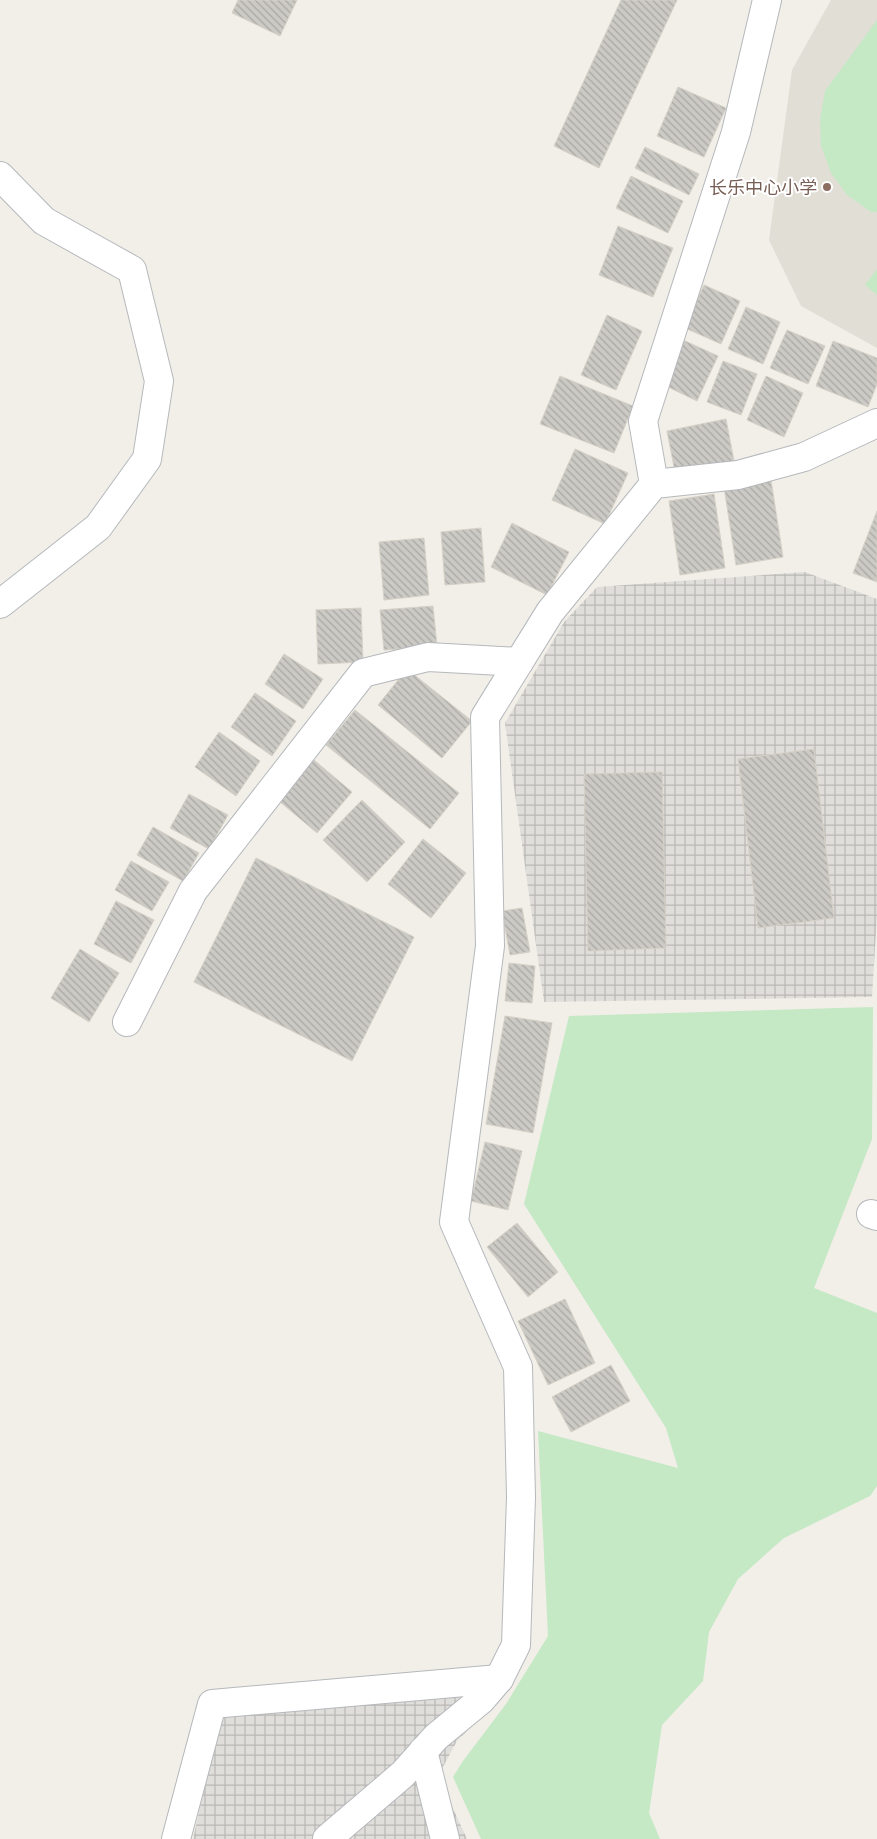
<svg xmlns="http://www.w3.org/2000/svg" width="877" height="1839" font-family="'Roboto Condensed','Noto Sans SC',sans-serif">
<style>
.industrial{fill:url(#industrial-grid)}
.education{fill:#e1ded6}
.grass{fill:#c5e8c5}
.building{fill:url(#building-back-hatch);stroke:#d6d1c6}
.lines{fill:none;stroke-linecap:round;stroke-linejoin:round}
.minor-casing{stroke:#b5b8bc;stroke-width:30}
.minor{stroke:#fff;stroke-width:28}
.education-dot{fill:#8d6e63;stroke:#fff;stroke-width:2}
.labels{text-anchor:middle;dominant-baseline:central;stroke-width:4;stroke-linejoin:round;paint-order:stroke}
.education-label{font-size:18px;fill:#785e54;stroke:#fff;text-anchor:end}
</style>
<defs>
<pattern id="industrial-grid" width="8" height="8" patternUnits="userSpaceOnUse" patternTransform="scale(1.25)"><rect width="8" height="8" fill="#e0deda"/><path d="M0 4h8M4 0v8" fill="none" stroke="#b9b8b5"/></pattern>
<pattern id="building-back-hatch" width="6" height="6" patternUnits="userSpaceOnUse" patternTransform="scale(1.25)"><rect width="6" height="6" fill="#cccac5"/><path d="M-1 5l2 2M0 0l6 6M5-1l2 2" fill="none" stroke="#a9a8a4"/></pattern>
</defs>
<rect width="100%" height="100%" fill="#f1efe8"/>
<g class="industrial">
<polygon points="805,572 877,599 877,916 872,997 544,1002 505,723 564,622 597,587"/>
<polygon points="482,1681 480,1718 457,1741 438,1776 467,1839 193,1839 222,1708"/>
</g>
<polygon class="education" points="831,0 877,0 877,348 801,306 769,240 792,70"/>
<g class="grass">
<polygon points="877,20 877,212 871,212 847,195 831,173 821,146 820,120 825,91"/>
<polygon points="877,269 877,295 865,285"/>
<polygon points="873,1007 872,1139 814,1288 877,1313 877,1486 870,1496 784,1538 738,1579 709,1632 703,1681 662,1725 649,1813 660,1839 481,1839 453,1777 463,1761 506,1704 548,1636 538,1431 678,1468 666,1428 524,1204 569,1016"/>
</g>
<g class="building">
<polygon points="238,0 297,0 280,36 232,13"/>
<polygon points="621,0 677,0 599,168 554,146"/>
<polygon points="678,87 726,108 704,157 657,136"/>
<polygon points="645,147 699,174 689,195 635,168"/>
<polygon points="631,176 683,201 668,233 616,208"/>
<polygon points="618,226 673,248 653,297 599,275"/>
<polygon points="704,285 740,301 721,344 685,328"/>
<polygon points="746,307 780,322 763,364 728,349"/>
<polygon points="607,315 642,331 616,390 581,375"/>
<polygon points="787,330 825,346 808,384 770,368"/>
<polygon points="683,340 718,356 697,401 662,384"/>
<polygon points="833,341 877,358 877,384 868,407 816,386"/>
<polygon points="723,361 757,374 741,415 707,402"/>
<polygon points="560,376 633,406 614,453 540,424"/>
<polygon points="766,376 803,393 784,437 747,420"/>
<polygon points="726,419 734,461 675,472 667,431"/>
<polygon points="575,449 628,473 605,524 552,500"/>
<polygon points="771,480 783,557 736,565 724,487"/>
<polygon points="714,494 725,568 680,575 669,501"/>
<polygon points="877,511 877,582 853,573"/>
<polygon points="512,523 569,552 547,595 491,567"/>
<polygon points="481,528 485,582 445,585 441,532"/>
<polygon points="424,538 429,595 384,600 379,542"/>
<polygon points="433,606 437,646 384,650 380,610"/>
<polygon points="361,608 363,662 318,664 316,610"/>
<polygon points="284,654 323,679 303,709 265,684"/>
<polygon points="407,669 472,721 442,758 378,705"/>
<polygon points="255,693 296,721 272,756 231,727"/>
<polygon points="355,710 459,793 430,829 326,745"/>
<polygon points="219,732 260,761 236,796 195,767"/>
<polygon points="814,749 834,918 758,928 738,759"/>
<polygon points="314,760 352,792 317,833 279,801"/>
<polygon points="662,772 666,948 588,951 584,774"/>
<polygon points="189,794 228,815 209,849 170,828"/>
<polygon points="362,800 405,842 367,882 323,840"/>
<polygon points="153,827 199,853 183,881 137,855"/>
<polygon points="423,839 466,873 431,918 388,884"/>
<polygon points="256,858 414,937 352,1061 194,982"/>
<polygon points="131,861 169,882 152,911 115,890"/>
<polygon points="116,901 154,920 131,963 94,944"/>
<polygon points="522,908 530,952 510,955 502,911"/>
<polygon points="80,949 119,973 89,1022 51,998"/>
<polygon points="509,963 535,966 532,1003 505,1001"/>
<polygon points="505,1016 552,1023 533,1133 486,1124"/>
<polygon points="485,1142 522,1151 508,1210 471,1201"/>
<polygon points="517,1223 558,1272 528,1297 487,1247"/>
<polygon points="565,1299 595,1363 548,1385 518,1321"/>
<polygon points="611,1365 630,1401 571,1432 552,1397"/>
</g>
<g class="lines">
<g class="minor-casing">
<g id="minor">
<polyline points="0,176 44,221 132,270 159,381 147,459 98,527 0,604"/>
<polyline points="654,484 643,421 736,132 767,0"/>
<polyline points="127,1022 193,891 363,673 428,657 519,662"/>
<polyline points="871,1214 877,1216"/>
<polyline points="423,1751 445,1839"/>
<polyline points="176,1839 212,1704 499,1679"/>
<polyline points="327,1839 403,1774 436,1737 481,1700 499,1679 516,1645 521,1497 518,1367 454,1222 490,946 485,717 550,612 654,484 738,475 804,457 877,423"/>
</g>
</g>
<use href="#minor" class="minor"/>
</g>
<circle class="education-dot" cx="827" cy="187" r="5"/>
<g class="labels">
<g class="education-label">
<text x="817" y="187">长乐中心小学</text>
</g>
</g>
</svg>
